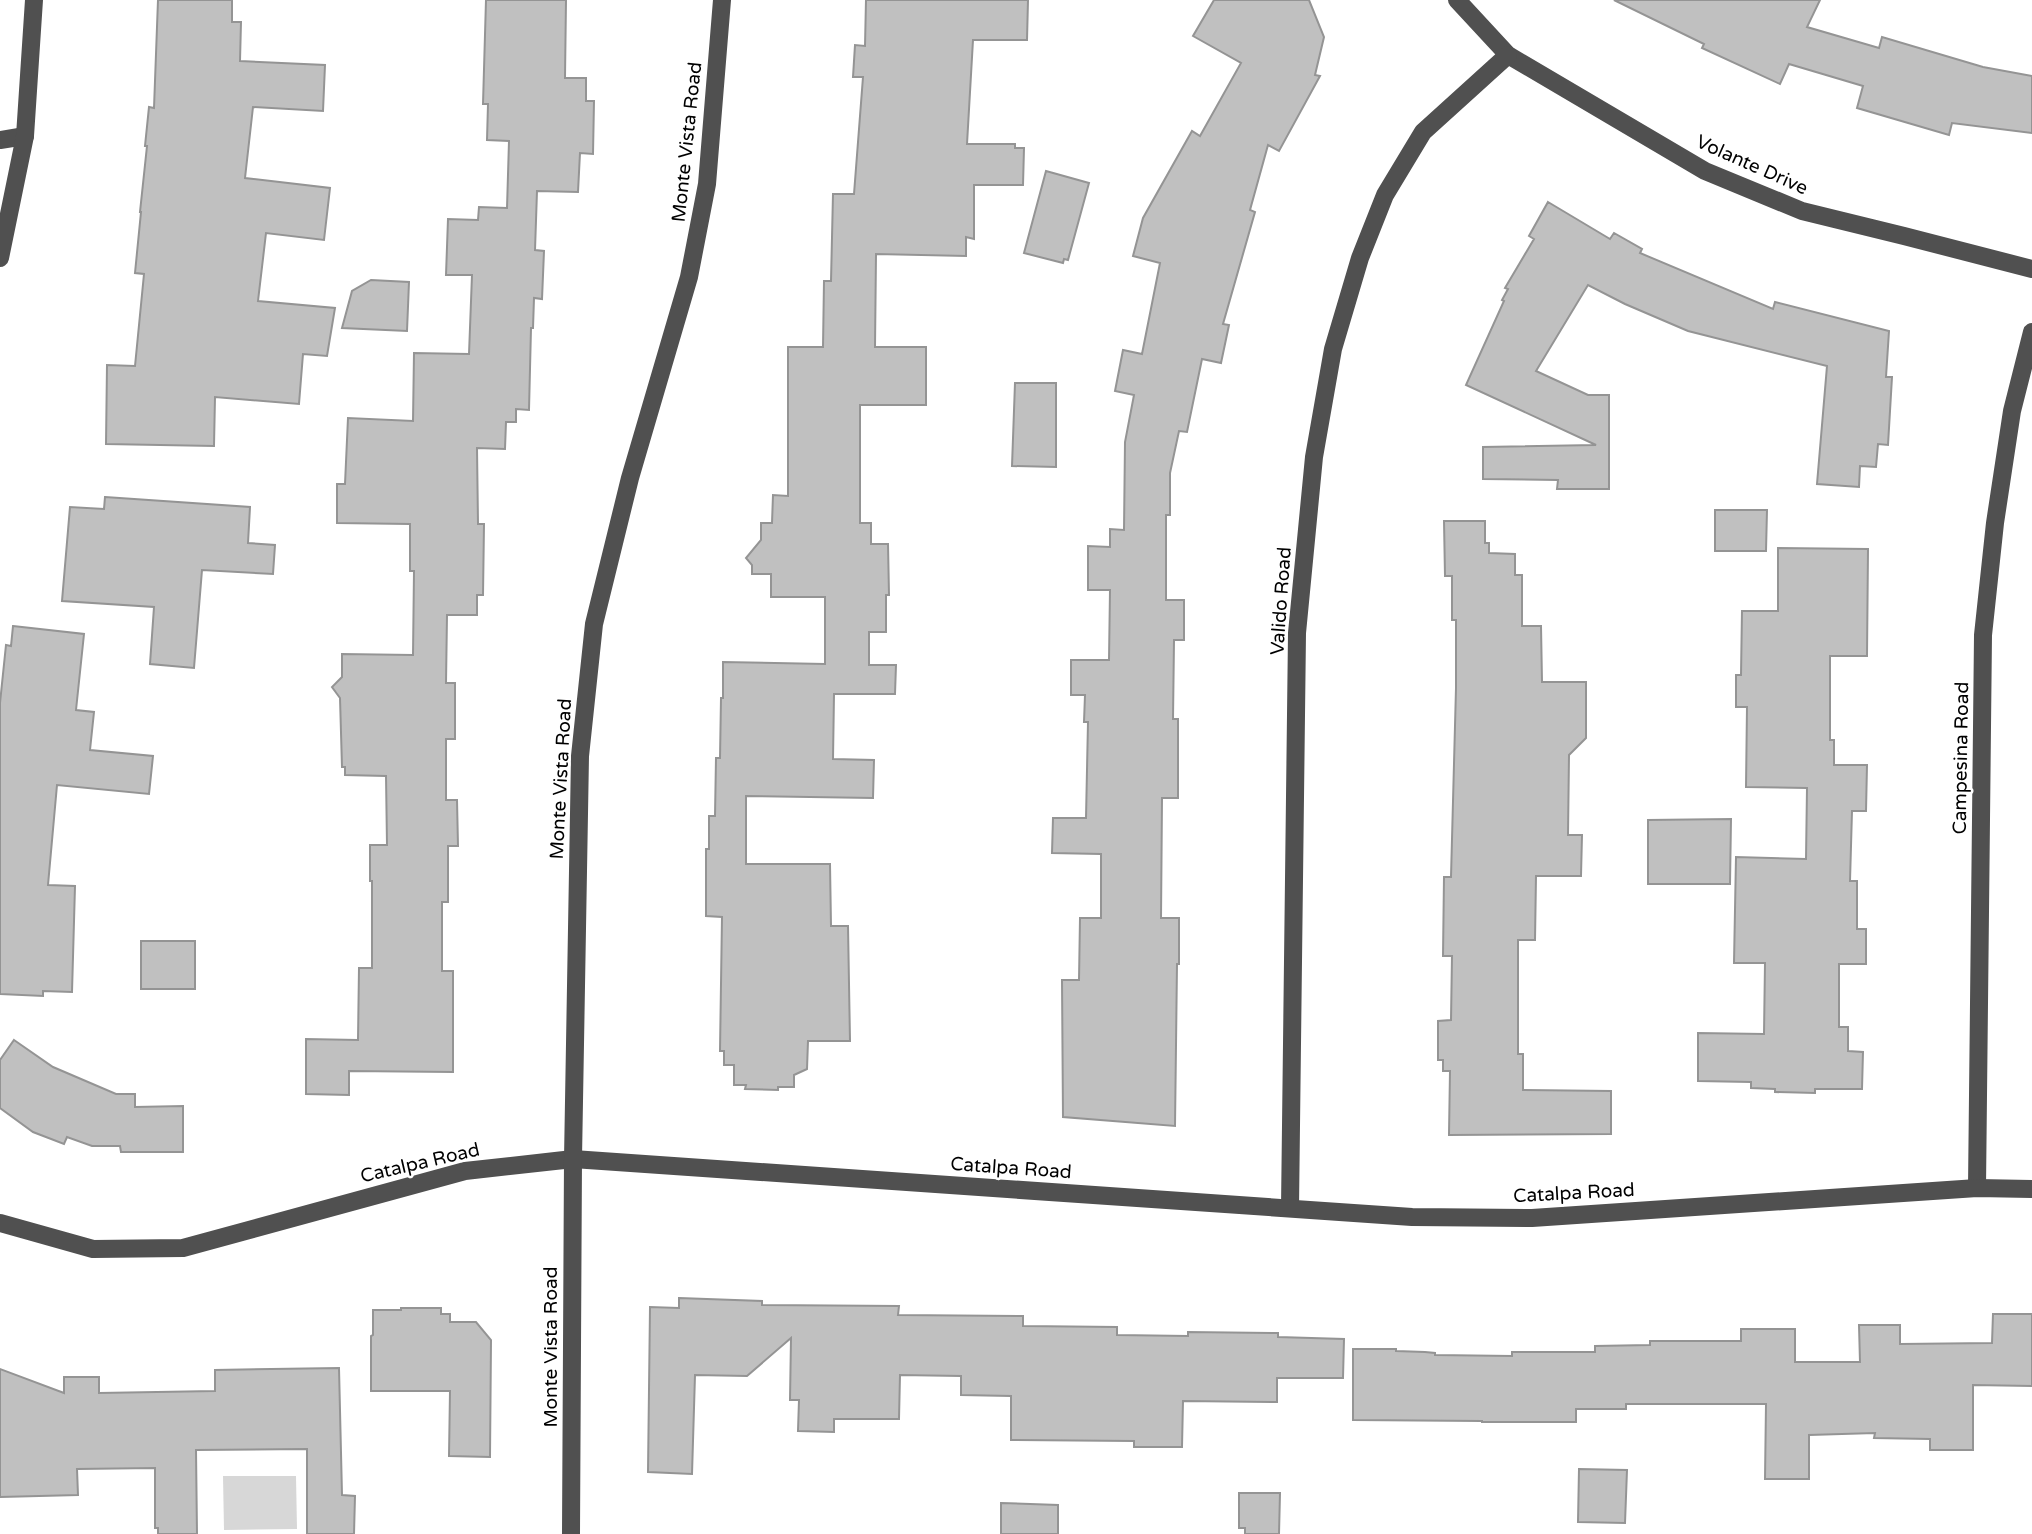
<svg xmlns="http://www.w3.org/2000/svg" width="2032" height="1534" font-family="'Varela Round',sans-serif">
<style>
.green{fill:#d7d7d7}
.building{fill:#c0c0c0;stroke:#949494;stroke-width:2}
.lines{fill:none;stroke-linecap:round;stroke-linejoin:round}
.minor{stroke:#505050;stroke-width:18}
.labels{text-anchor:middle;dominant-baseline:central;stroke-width:5;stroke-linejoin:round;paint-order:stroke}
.street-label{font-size:19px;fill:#000;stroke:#fff}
</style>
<rect width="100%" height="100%" fill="#fff"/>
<polygon class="green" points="223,1476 296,1476 297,1529 224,1530"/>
<g class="building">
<polygon points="158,0 232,0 232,22 241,22 240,61 325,65 323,111 253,107 245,178 330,188 324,240 266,233 258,301 335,308 327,356 303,354 299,404 215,397 214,446 106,444 107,365 135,366 144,274 135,273 141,212 140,212 147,146 145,146 149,107 154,108"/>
<polygon points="486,0 566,0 565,78 586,78 586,101 594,101 593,154 580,153 578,192 537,191 535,250 544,251 542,299 534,298 533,328 531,328 529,410 516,409 516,422 506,422 505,449 477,448 478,524 484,524 483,595 477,595 477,615 447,615 446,683 455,683 455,739 446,739 446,800 457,800 458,846 448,846 448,902 442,902 442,971 453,971 453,1072 349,1071 349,1095 306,1094 306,1039 358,1040 359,968 372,968 372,881 370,881 370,845 387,845 386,776 345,775 345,767 342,767 340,698 332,687 342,677 342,654 413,655 414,571 410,571 410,524 337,523 337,484 345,484 348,418 413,421 414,353 469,354 472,275 446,275 448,219 478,220 479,207 507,208 509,141 487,140 488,104 483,104"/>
<polygon points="866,0 1028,0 1027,40 973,40 967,144 1015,144 1015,148 1024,148 1023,185 974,185 974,239 966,237 966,256 876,254 875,347 926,347 926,405 860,405 860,523 871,523 871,544 888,544 889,595 886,595 886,632 869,632 869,665 896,665 895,694 834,694 833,759 874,760 873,798 746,796 746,864 830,864 831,926 848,926 850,1041 808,1041 807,1069 794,1075 794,1087 778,1087 778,1090 745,1089 746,1085 734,1085 734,1065 724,1065 724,1051 720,1051 722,917 706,916 706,849 709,849 709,816 715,816 716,758 720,758 721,698 723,698 723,662 825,664 825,597 771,597 771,574 752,574 752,565 746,558 761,540 761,523 772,523 773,495 788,496 788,347 823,347 824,281 831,281 833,194 854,194 863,77 853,77 855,45 865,46"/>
<polygon points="1214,0 1309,0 1324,37 1315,75 1320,76 1279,151 1268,145 1250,210 1255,212 1223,324 1229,325 1221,363 1202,359 1187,432 1179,431 1170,473 1170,515 1166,515 1166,600 1184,600 1184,640 1174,640 1173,719 1178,719 1178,798 1162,798 1161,918 1179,918 1179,964 1177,964 1175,1126 1063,1117 1062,980 1079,980 1080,918 1101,918 1101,854 1052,853 1053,818 1086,818 1088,722 1084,722 1085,695 1071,695 1071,660 1109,660 1110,590 1088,590 1088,546 1110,547 1110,529 1124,530 1125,442 1134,395 1115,391 1123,350 1142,354 1160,263 1133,256 1143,218 1192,131 1200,136 1241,63 1193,36"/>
<polygon points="1614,0 1820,0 1807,27 1879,48 1882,37 1983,67 2032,76 2032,133 1952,123 1949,135 1857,108 1863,86 1789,64 1780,84 1702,48 1704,44"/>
<polygon points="1046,171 1089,183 1068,260 1064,259 1063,263 1024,253"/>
<polygon points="1548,202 1610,239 1614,233 1642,249 1640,253 1773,309 1775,302 1889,331 1886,377 1892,377 1888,445 1878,444 1876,467 1860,466 1859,487 1817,484 1827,366 1688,331 1625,304 1588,285 1536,371 1588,395 1609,395 1609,489 1557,489 1558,480 1483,479 1483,447 1596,445 1466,385 1504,301 1502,300 1508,289 1505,288 1534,239 1529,236"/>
<polygon points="371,280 409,282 407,331 342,328 352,291"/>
<polygon points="1015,383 1056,383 1056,467 1012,466"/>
<polygon points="105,497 250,507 248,543 275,545 273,574 202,570 194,668 150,664 154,607 62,601 70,507 104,509"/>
<polygon points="1715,510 1767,510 1766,551 1715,551"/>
<polygon points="1444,521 1485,521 1485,543 1489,543 1489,553 1515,554 1515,575 1522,575 1522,626 1541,626 1542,682 1586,682 1586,738 1569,755 1568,835 1582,835 1581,876 1536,876 1535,940 1518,940 1518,1054 1523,1054 1523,1090 1611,1091 1611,1134 1449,1135 1450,1071 1443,1071 1443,1060 1438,1060 1438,1021 1451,1020 1452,956 1443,956 1444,877 1451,877 1456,688 1456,620 1452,620 1452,576 1445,576"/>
<polygon points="1778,548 1868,549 1867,656 1830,656 1830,740 1834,740 1834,765 1867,765 1866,811 1852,811 1850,881 1857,881 1857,929 1866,929 1866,964 1839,964 1839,1027 1848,1027 1848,1051 1863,1052 1862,1089 1815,1089 1815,1093 1775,1092 1775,1089 1751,1088 1751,1082 1698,1081 1698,1033 1764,1034 1765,963 1734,963 1736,857 1806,859 1807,788 1746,787 1747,707 1736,707 1736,675 1741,675 1742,611 1778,611"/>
<polygon points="13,626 84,634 76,710 94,712 90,750 153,756 149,794 57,785 48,885 75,886 72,992 43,991 43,996 0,994 0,703 6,645 11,646"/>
<polygon points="1731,819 1730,884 1648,884 1648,820"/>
<rect x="141" y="941" width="54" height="48"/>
<polygon points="14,1040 53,1067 116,1094 135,1094 135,1107 183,1106 183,1152 121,1152 120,1146 92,1146 67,1137 64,1144 33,1132 0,1108 0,1060"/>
<polygon points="679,1298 762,1301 762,1305 899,1306 898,1315 1023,1316 1023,1326 1117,1327 1117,1335 1188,1336 1188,1332 1278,1333 1278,1337 1344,1339 1343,1378 1277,1378 1277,1402 1183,1401 1182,1447 1134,1447 1134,1441 1011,1440 1011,1396 961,1395 961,1376 900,1375 899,1419 834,1419 834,1432 798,1431 799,1400 790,1400 791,1338 747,1376 695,1375 692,1474 648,1472 650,1307 679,1308"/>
<polygon points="401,1308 441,1308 441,1314 450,1314 450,1322 476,1322 491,1340 490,1457 449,1456 450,1391 371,1391 371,1336 373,1335 373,1310 401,1310"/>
<polygon points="1993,1314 2032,1314 2032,1386 1973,1385 1973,1450 1930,1450 1930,1439 1874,1438 1875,1433 1809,1435 1809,1479 1765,1479 1766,1404 1626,1404 1626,1409 1576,1409 1576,1422 1482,1422 1482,1421 1353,1420 1353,1349 1396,1349 1396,1351 1425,1352 1435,1353 1435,1355 1512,1356 1512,1352 1595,1352 1595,1346 1650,1345 1650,1341 1741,1341 1741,1329 1795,1329 1795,1362 1860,1362 1859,1325 1900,1325 1900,1344 1992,1343"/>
<polygon points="339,1368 342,1495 355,1496 354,1534 307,1534 307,1449 196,1450 197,1534 158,1534 158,1528 155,1528 155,1468 77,1469 78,1495 0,1497 0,1369 64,1393 64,1377 99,1377 99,1393 215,1391 215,1370"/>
<polygon points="1579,1469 1627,1470 1625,1523 1578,1522"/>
<polygon points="1239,1493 1280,1493 1279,1534 1245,1534 1245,1528 1239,1528"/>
<polygon points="1001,1503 1058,1505 1058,1534 1001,1534"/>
</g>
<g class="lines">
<g class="minor">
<polyline points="1457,0 1508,55 1705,171 1802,211 1904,236 2032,269"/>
<polyline points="0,140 25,136"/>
<polyline points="0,258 25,136 34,0"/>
<polyline points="1977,1188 1983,635 1995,523 2012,411 2032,332"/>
<polyline points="1290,1208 1297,633 1314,457 1333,349 1360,258 1385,195 1423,132 1508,55"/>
<polyline points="0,1223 93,1249 183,1248 465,1171 573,1159 1412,1217 1532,1218 1977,1188 2032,1189"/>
<polyline points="571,1534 573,1159 580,756 594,624 630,478 689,277 707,184 722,0"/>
</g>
</g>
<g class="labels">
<g class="street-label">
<text transform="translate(687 142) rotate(-84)">Monte Vista Road</text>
<text transform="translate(1752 165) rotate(24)">Volante Drive</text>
<text transform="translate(1281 601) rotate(-86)">Valido Road</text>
<text transform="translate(1961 758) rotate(-89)">Campesina Road</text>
<text transform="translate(561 779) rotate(-87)">Monte Vista Road</text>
<text transform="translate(420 1163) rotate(-13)">Catalpa Road</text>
<text transform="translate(1011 1168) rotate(4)">Catalpa Road</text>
<text transform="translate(1574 1193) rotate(-3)">Catalpa Road</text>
<text transform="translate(551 1347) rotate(-90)">Monte Vista Road</text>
</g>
</g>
</svg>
